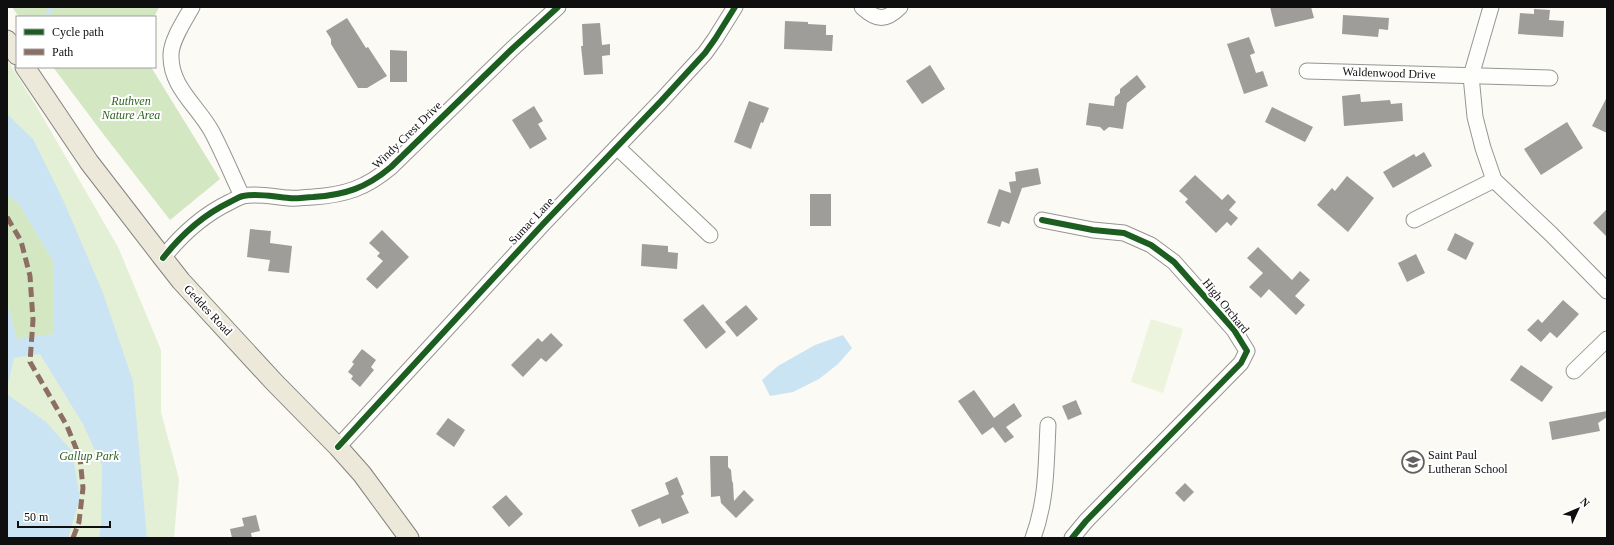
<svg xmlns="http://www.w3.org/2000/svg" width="1614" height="545" font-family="Georgia,serif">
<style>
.green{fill:#e4f0d5}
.forest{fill:#d4e7c3}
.pitch{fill:#edf4de}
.water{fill:#cbe4f4}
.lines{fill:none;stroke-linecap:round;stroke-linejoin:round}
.stream{stroke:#cbe4f4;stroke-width:3.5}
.building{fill:#9f9d99}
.minor-casing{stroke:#959592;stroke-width:17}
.major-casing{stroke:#83827f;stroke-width:21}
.minor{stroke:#fefefd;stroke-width:15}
.major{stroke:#ece8da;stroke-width:19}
.quiet{stroke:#8d6e63;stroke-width:5;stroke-dasharray:10 5;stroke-linecap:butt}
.cycleway-casing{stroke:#fff;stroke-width:8}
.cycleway{stroke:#1b5e20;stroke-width:6}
.labels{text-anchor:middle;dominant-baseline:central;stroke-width:4;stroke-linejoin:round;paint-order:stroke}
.street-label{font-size:12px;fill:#0f0f0f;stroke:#fff}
.park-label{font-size:12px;font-style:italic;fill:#2d6421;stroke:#fff}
.poi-label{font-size:12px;fill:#0f0f0f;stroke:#fff;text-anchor:start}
</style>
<rect width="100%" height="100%" fill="#fbfaf4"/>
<polygon class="green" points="7,59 38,109 118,247 161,350 161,412 179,479 174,538 7,538"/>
<g class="forest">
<polygon points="12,7 159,7 154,17 19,17"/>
<polygon points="53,67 151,67 220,179 170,220 104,135"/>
<polygon points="7,195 19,204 53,261 53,334 17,340 7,302"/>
</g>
<polygon class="pitch" points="1151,319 1183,329 1163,393 1131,382"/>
<g class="water">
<polygon points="7,114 33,139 64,202 103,293 133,381 147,538 99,538 101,525 102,466 83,424 40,354 14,358 7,388 7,302 17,339 53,334 53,261 19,204 7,195"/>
<polygon points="843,335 852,348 838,364 819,379 793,392 770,396 762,380 778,366 815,345"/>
<polygon points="7,394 46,422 72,451 80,498 68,538 7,538"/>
</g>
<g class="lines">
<polyline class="stream" points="46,17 52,7"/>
</g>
<g class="building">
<polygon points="1270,7 1311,7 1314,18 1275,27"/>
<polygon points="1534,9 1550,10 1549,20 1564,21 1563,37 1518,34 1520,13 1534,14"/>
<polygon points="1343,15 1389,18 1388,30 1379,29 1378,37 1342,34"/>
<polygon points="347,18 366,48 368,47 387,76 367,88 358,88 331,44 331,39 326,31"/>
<polygon points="785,21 808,22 808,24 826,25 826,35 833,35 832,51 784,49"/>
<polygon points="600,23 602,45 610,44 610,55 602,56 603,74 584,75 581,46 583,46 582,24"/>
<polygon points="1249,37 1255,53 1250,55 1256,73 1263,71 1268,86 1244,94 1227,44"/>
<polygon points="390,50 407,51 407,82 390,82"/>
<polygon points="930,65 945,89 922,104 906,81"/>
<polygon points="1137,75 1146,87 1127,103 1123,129 1109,127 1104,131 1100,127 1086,125 1089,103 1114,106 1115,97 1120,93 1120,89"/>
<polygon points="1360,94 1361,102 1390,100 1391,104 1402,103 1403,121 1344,126 1342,96"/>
<polygon points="1607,97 1607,133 1592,126"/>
<polygon points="749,101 769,108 763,123 761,122 751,149 734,142"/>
<polygon points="534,106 543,121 538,124 547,139 530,149 512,120"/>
<polygon points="1272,107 1313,127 1305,142 1265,122"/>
<polygon points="1567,122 1583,148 1541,175 1524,149"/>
<polygon points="1424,152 1432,166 1393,188 1383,172 1414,154 1416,157"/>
<polygon points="1038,168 1041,184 1022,188 1009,224 1002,221 1000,227 987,223 999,189 1011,193 1009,182 1016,181 1015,172"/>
<polygon points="1195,175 1222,200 1228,194 1236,202 1229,210 1238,218 1231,226 1227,222 1216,233 1185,202 1188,199 1179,191"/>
<polygon points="1347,176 1374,198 1348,232 1317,205 1332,188 1335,191"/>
<rect x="810" y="194" width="21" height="32"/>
<polygon points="1607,209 1607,237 1593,223"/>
<polygon points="250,229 271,231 270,243 292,246 289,273 268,271 270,260 247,257"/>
<polygon points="382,230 409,257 377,289 366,279 383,261 377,256 380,253 369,243"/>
<polygon points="1455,233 1474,243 1466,260 1447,250"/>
<polygon points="642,244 668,246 668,252 678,253 677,269 641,266"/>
<polygon points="1258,247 1292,280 1300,271 1310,280 1295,296 1305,305 1296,315 1269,289 1261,298 1249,287 1263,273 1247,258"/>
<polygon points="1416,254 1425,273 1407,282 1398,263"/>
<polygon points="1563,300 1579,314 1557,338 1550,332 1541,342 1527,330 1538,319 1542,323"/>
<polygon points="703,304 726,332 706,349 683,320"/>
<polygon points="746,305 758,319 737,337 725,322"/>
<polygon points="551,333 563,345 546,362 541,358 523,377 511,365 538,338 542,342"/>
<polygon points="362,349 376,360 371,367 374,370 360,387 351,379 353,376 348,372 354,364 352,362"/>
<polygon points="1521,365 1553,387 1542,402 1510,380"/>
<polygon points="974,390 994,418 1014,403 1022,416 1006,427 1014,437 1005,443 993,427 982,435 958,401"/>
<polygon points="1076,400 1082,414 1068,420 1062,406"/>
<polygon points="1607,411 1607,417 1598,423 1600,431 1552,440 1549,422"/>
<polygon points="448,418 465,430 454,447 436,434"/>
<polygon points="710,456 728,456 728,467 731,470 732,481 733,483 734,501 744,490 754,500 736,518 721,503 720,496 711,497"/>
<polygon points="677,477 684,494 681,496 689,513 662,524 660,518 639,527 631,510 669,494 665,483"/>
<polygon points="1185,483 1194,492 1184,502 1175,493"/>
<polygon points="506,495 523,514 509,527 492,507"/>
<polygon points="256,515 260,531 251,533 252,538 232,538 230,529 244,526 242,518"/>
</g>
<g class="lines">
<g class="minor-casing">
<g id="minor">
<path d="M192,7c-7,13 -21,33 -21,48 -1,32 27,51 41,77 11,21 20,43 30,64"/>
<path d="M862,7c15,14 24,14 38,0"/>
<polyline points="1491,7 1471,76 1475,117 1483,148 1494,180 1551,234 1607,291"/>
<polyline points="1307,71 1550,78"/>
<polyline points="617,147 710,235"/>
<polyline points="1042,220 1093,230 1124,233 1151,245 1174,262 1234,330 1247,351 1241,363 1086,521 1072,538"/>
<polyline points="1414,220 1494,180"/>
<path d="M163,258c18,-23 40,-43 67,-56 4,-2 9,-5 13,-6 15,-3 31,1 46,2 8,1 16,-1 24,-1 32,-2 53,-9 78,-30l121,-118 46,-42"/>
<polyline points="1574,371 1607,339"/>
<polyline points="338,447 544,223 661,101 705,53 715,39 735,7"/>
<path d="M1033,538c14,-38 13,-73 15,-113"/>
</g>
</g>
<g class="major-casing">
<g id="major">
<polyline points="7,40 17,55"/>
<polyline points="25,67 89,162 163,258 181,281 275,383 338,447 362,474 409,538"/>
</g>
</g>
<use href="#minor" class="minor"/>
<use href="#major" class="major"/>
<polyline class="quiet" points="7,217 21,241 30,276 33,320 30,362 67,426 80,458 83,488 79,522 73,538"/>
<g class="cycleway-casing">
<g id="cycleway">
<polyline points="1042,220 1093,230 1124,233 1151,245 1174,262 1234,330 1247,351 1241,363 1086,521 1072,538"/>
<path d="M163,258c18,-23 40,-43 67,-56 4,-2 9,-5 13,-6 15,-3 31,1 46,2 8,1 16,-1 24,-1 32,-2 53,-9 78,-30l121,-118 46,-42"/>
<polyline points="338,447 544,223 661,101 705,53 715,39 735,7"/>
</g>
</g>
<use href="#cycleway" class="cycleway"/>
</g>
<defs>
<g id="school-ring" transform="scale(1.15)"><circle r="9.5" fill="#fff" stroke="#62615f" stroke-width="1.5"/><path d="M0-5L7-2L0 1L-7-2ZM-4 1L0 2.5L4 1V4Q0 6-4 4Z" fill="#62615f"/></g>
</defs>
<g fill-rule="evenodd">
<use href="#school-ring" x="1413" y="462"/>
</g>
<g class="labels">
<g class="street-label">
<text transform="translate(1389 73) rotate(2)">Waldenwood Drive</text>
<text transform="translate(407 135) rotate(-44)">Windy Crest Drive</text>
<text transform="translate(531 221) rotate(-47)">Sumac Lane</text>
<text transform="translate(1226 306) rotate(51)">High Orchard</text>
<text transform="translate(208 310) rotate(47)">Geddes Road</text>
</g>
<g class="park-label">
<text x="131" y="101">Ruthven<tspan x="131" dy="14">Nature Area</tspan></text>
<text x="89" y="456">Gallup Park</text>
</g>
<g class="poi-label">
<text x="1428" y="455">Saint Paul<tspan x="1428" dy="14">Lutheran School</tspan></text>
</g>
</g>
<rect width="1614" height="545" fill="none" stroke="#0f0f0f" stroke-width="16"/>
<rect x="16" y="16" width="140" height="52" fill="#ffffff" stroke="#9f9f9f"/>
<rect x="24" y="29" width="20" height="6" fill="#1b5e20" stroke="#9f9f9f"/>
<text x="52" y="36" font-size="12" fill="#0f0f0f">Cycle path</text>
<rect x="24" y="49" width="20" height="6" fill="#8d6e63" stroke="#9f9f9f"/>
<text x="52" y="56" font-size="12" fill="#0f0f0f">Path</text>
<g transform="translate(1578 509) rotate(46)" stroke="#ffffff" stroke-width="3" paint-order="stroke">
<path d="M0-3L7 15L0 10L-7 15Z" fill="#0f0f0f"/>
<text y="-6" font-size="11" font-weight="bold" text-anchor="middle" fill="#0f0f0f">N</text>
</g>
<path d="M18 521v6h92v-6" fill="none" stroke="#0f0f0f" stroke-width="2"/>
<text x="24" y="521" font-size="12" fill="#0f0f0f" stroke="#ffffff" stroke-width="3" paint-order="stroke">50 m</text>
</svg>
